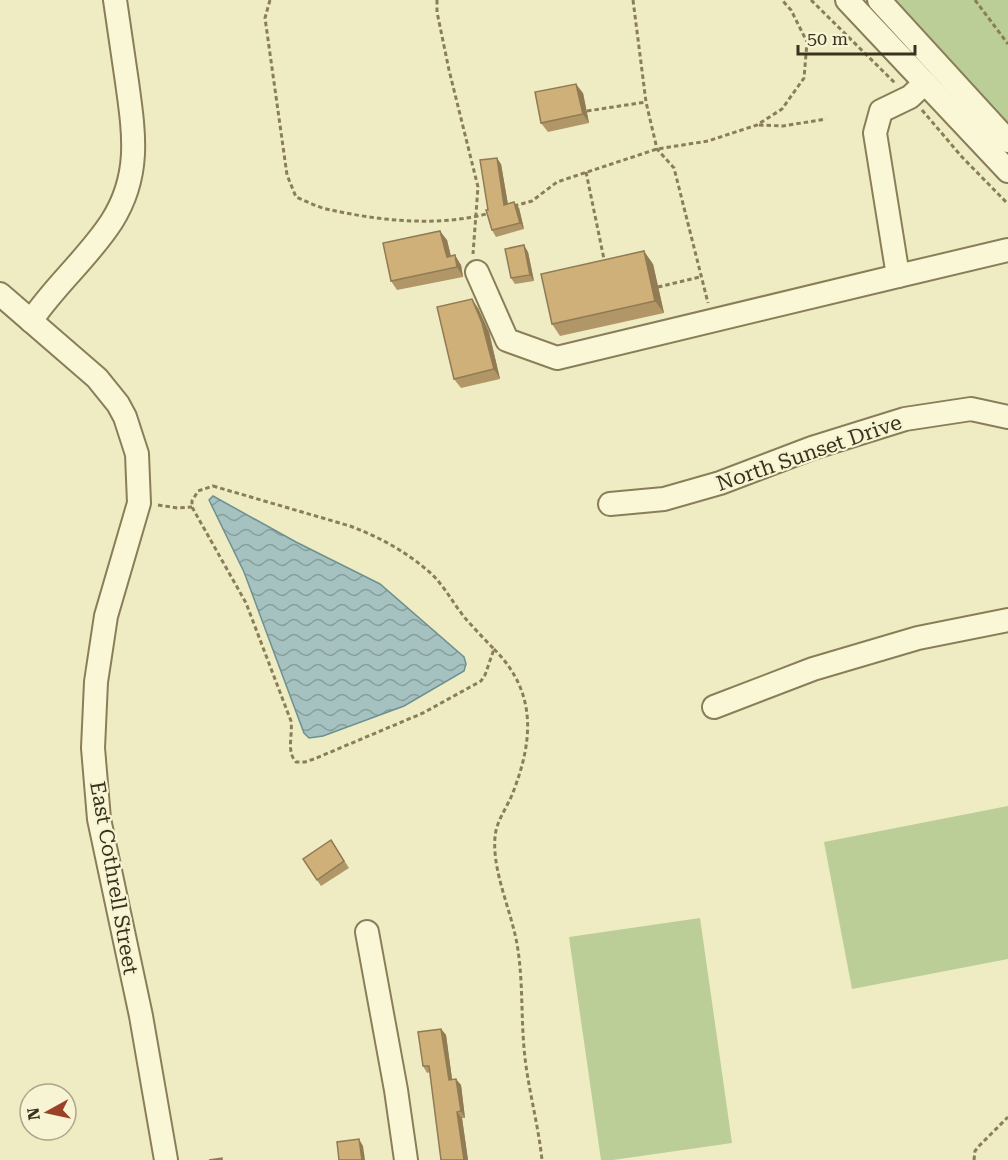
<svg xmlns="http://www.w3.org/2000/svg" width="1008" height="1160" font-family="'Roboto Serif',serif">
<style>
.green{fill:#bbce97}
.water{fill:url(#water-waves);stroke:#6c9190;stroke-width:1.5}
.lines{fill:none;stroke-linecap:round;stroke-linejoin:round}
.minor-casing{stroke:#8a7e59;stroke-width:26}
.path{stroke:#8a7e59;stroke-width:3;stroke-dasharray:4.5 3;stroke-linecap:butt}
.minor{stroke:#faf7d7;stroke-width:22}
.wall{fill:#b19767}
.shaded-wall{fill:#907b54}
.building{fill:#ceb078;stroke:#907b54;stroke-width:1.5}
.labels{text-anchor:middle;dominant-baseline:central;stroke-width:4.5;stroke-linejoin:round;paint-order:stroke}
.street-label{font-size:21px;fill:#3a321e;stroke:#f6f4d3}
</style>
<defs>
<pattern id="water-waves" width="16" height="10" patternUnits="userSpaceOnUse" patternTransform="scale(1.5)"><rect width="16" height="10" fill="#a6c2c0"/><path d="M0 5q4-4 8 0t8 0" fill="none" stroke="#889e9b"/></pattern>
</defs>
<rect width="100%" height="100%" fill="#efecc3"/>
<g class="green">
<polygon points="889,0 1008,0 1008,127"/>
<polygon points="1008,806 1008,959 852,989 824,842"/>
<polygon points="700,918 732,1143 613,1160 601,1160 569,937"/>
</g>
<polygon class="water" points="213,496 296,542 380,584 464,657 466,664 464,671 404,706 323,736 309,738 304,733 244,572 209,500"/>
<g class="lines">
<g class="minor-casing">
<g id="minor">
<polyline points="847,0 1008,171"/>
<polyline points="879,0 1008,141"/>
<polyline points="925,83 910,97 881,111 875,133 898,276 1008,250"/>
<polyline points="477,272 507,340 557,358 898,276"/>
<polyline points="0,294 97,378 118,404 125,417 137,454 139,503 106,616 96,682 93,748 99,819 141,1016 166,1160"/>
<path d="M31,321c24,-36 58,-64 81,-100 29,-46 22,-88 15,-139 -4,-27 -8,-55 -12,-82"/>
<polyline points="610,504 664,499 720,483 812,448 905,419 971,409 1008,417"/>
<polyline points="714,707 813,669 918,638 1008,620"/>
<polyline points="367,932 396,1090 406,1160"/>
</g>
</g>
<g class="path">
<path d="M270,0l-5,18 22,157 9,22c12,5 23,11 35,13 50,11 109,17 159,3"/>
<polyline points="437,0 437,12 449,70 478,187 473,254"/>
<polyline points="633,0 646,102 657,149 674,168 708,303"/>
<polyline points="811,0 896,84"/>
<polyline points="975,0 1008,44"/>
<polyline points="922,110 962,157 1008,204"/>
<polyline points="587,111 646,102"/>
<polyline points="759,125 783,126 826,119"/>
<polyline points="586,172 605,264"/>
<polyline points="514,206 532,201 557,182 657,149 708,141 757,125 782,109 804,78 807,42 791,10 782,0"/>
<polyline points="658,287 700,277"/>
<path d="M213,486l137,40c27,10 55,25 77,44 16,13 25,32 38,48 9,10 19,21 29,31l-9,26 -4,6 -58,32 -109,46 -9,3h-9c-10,-11 -3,-27 -5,-41l-45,-118 -54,-96v-6l6,-10z"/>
<polyline points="158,505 178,508 192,507"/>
<path d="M494,649c44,44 39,93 18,146 -6,14 -16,27 -17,42 -3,34 16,73 22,107 6,34 4,69 7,104 3,37 14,74 18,112"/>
<polyline points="974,1160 975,1151 979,1146 1008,1117"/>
</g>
<use href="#minor" class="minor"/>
</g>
<g class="wall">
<polygon points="583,93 589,123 548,132 541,123"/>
<polygon points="501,164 508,204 519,208 524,229 496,237 492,230 488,210"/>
<polygon points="447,240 451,256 461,265 463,277 397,290 391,281"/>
<polygon points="528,252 534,281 515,284 511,278"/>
<polygon points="653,264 664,313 560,336 552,324"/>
<polygon points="478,308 489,332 500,379 461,388 454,379"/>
<polygon points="331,840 349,868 321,886 303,859"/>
<polygon points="441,1029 446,1035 452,1079 461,1085 465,1118 462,1118 468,1160 441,1160 430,1072 427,1073 423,1066"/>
</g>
<g class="shaded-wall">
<polygon points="576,84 583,93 589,123 583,114"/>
<polygon points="497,158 501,164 509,211 504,205"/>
<polygon points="514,202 519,208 524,229 520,223"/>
<polygon points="440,231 447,240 453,266 447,257"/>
<polygon points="524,245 528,252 534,281 530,275"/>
<polygon points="644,251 653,264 664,313 655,301"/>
<polygon points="455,255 461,265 463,277 457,267"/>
<polygon points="472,299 478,308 489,332 500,379 494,369"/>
<polygon points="441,1029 446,1035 453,1086 449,1080"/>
<polygon points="456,1079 461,1085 465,1118 461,1111"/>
<polygon points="457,1112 462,1118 468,1160 464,1160"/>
<polygon points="359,1139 363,1146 365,1160 362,1160"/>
</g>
<g class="building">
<polygon points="576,84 583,114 541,123 535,92"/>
<polygon points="497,158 504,205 514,202 520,223 492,230 486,210 488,210 480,160"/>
<polygon points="440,231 447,257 455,255 457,267 391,281 383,243"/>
<polygon points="524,245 530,275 511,278 505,249"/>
<polygon points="644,251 655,301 552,324 541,274"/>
<polygon points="472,299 482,323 494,369 454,379 437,307"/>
<polygon points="331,840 344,861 317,880 303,859"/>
<polygon points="441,1029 449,1080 456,1079 461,1111 457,1112 464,1160 441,1160 429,1066 423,1066 418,1032"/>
<polygon points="359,1139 362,1160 339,1160 337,1142"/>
<polygon points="222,1158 222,1160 209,1160"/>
</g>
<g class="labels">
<g class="street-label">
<text transform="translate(809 453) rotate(-19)">North Sunset Drive</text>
<text transform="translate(114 878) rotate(80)">East Cothrell Street</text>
</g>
</g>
<g transform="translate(48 1112) rotate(262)"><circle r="28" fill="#f6f4d3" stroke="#aba68b" stroke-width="1.5"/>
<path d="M0-4.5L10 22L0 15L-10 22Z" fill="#9b4128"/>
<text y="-9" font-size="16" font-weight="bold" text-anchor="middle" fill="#3a321e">N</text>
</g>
<path d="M798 45v9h117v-9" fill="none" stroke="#3a321e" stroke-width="3"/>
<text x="807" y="45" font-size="18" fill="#3a321e" stroke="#f6f4d3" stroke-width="4.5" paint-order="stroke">50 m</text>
</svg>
